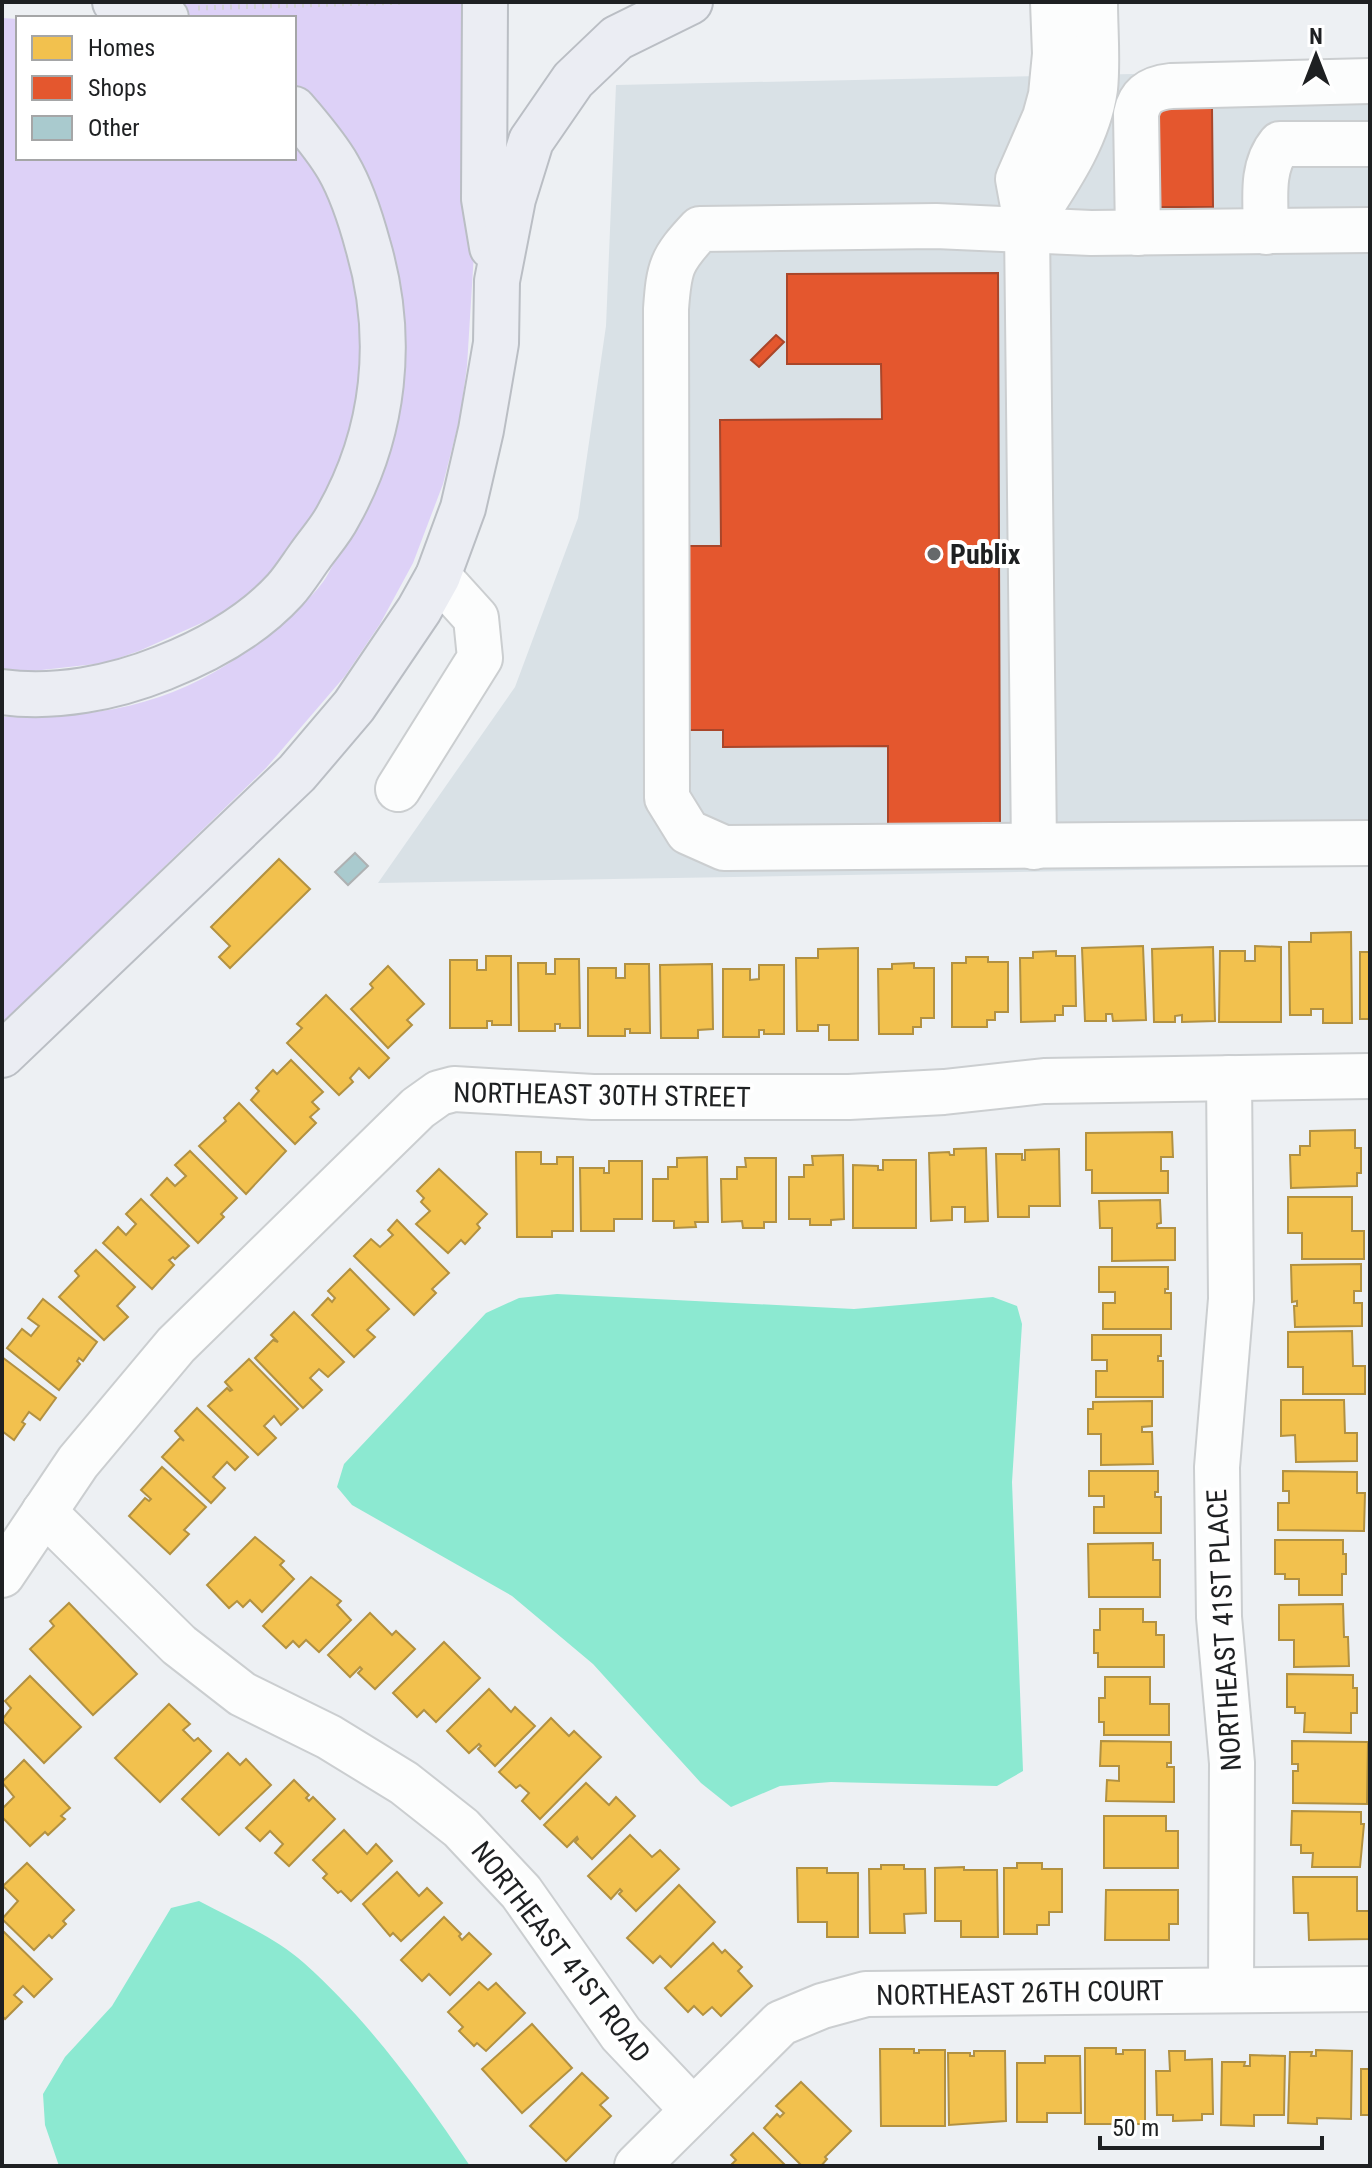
<svg xmlns="http://www.w3.org/2000/svg" width="1372" height="2168" font-family="'Roboto Condensed',sans-serif">
<style>
.built{fill:#d9e1e6}
.green{fill:#ddd1f7}
.water{fill:#8ce9d1}
.homes{fill:#f2c14e;stroke:#b29141;stroke-width:2}
.shops{fill:#e4572e;stroke:#a9462a;stroke-width:2}
.building{fill:#a9cace;stroke:#aeb1b2;stroke-width:2}
.lines{fill:none;stroke-linecap:round;stroke-linejoin:round}
.minor-casing{stroke:#cbced0;stroke-width:48}
.highway-casing{stroke:#babec4;stroke-width:48}
.path{stroke:#d1d2d3;stroke-width:5;stroke-dasharray:2 6;stroke-linecap:butt}
.minor{stroke:#fcfdfd;stroke-width:44}
.highway{stroke:#ebedf3;stroke-width:44}
.poi-dot{fill:#66696b;stroke:#fff;stroke-width:3}
.labels{text-anchor:middle;dominant-baseline:central;stroke-width:8;stroke-linejoin:round;paint-order:stroke}
.poi-label{font-size:28px;font-weight:bold;fill:#1e2022;stroke:#fff;text-anchor:start}
.street-label{font-size:28px;fill:#1e2022;stroke:#fff}
</style>
<rect width="100%" height="100%" fill="#edf0f3"/>
<polygon class="built" points="1370,69 1370,866 378,883 515,687 578,518 606,326 616,85"/>
<g class="green">
<path d="M166,2h303l5,251 -7,113 -7,51 -17,67 -30,79 -33,61 -35,52 -79,92 -264,256v-307c110,2 193,-17 277,-92 15,-13 32,-27 44,-43 8,-11 14,-26 20,-38 19,-34 33,-63 46,-100l-65,-321 -30,-38v-67h-98z"/>
<polygon points="2,18 18,19 18,158 294,158 294,130 340,203 367,347 346,462 305,536 250,596 226,612 139,651 104,663 33,671 2,669"/>
</g>
<g class="water">
<polygon points="557,1294 854,1309 993,1297 1017,1306 1022,1324 1012,1482 1023,1771 997,1786 831,1782 780,1786 731,1807 701,1783 593,1664 512,1596 352,1505 337,1487 344,1464 486,1313 519,1298"/>
<path d="M199,1901c35,19 76,36 105,62 65,58 118,131 166,203h-411l-14,-41 -2,-31 22,-37 47,-51 59,-98z"/>
</g>
<g class="homes">
<polygon points="279,859 310,889 230,968 219,957 230,946 211,927"/>
<polygon points="1351,932 1352,1023 1323,1023 1323,1009 1311,1009 1311,1015 1290,1015 1289,942 1311,942 1311,933"/>
<polygon points="1143,946 1146,1020 1113,1021 1112,1014 1106,1014 1106,1021 1085,1021 1082,948"/>
<polygon points="1255,946 1281,947 1281,1022 1219,1022 1220,951 1245,951 1245,961 1255,961"/>
<polygon points="1370,946 1370,1019 1360,1019 1360,952 1370,952"/>
<polygon points="1213,947 1215,1021 1182,1022 1182,1015 1175,1016 1175,1022 1154,1022 1152,949"/>
<polygon points="858,948 858,1040 829,1040 829,1025 818,1025 818,1031 797,1031 796,958 818,958 818,949"/>
<polygon points="1056,951 1056,956 1075,956 1076,1006 1063,1006 1063,1015 1055,1015 1055,1021 1021,1022 1020,958 1033,958 1033,952"/>
<polygon points="486,956 511,956 511,1025 492,1025 492,1021 487,1021 487,1028 450,1028 450,960 477,960 477,970 486,970"/>
<polygon points="966,957 988,957 988,962 1008,962 1008,1012 995,1012 995,1020 987,1020 987,1027 952,1027 952,963 966,963"/>
<polygon points="555,959 579,959 580,1028 560,1028 560,1024 555,1024 555,1031 519,1031 518,963 546,963 546,974 555,974"/>
<polygon points="914,963 914,968 934,968 934,1018 921,1018 921,1027 913,1027 913,1034 879,1034 878,969 892,969 892,964"/>
<polygon points="625,964 649,964 650,1033 630,1033 630,1029 625,1029 625,1036 588,1036 588,968 616,968 616,978 625,978"/>
<polygon points="712,964 713,1029 698,1030 698,1038 661,1038 660,965"/>
<polygon points="759,965 784,965 784,1034 764,1034 764,1030 759,1030 759,1037 723,1037 723,969 750,969 750,980 759,979"/>
<polygon points="388,966 424,1004 407,1020 412,1025 388,1048 351,1009 373,988 370,984"/>
<polygon points="326,995 389,1058 369,1078 359,1068 350,1078 353,1082 339,1095 287,1043 302,1028 297,1024"/>
<polygon points="291,1060 323,1092 312,1102 319,1109 310,1117 316,1123 295,1144 251,1100 259,1091 256,1088 273,1070 277,1074"/>
<polygon points="239,1103 286,1151 246,1194 199,1146 226,1121 224,1118"/>
<polygon points="1355,1130 1355,1148 1361,1148 1361,1173 1357,1173 1357,1186 1291,1188 1290,1155 1300,1155 1300,1146 1310,1146 1310,1131"/>
<polygon points="1172,1132 1173,1157 1161,1157 1161,1171 1168,1171 1168,1193 1092,1193 1092,1170 1086,1170 1086,1133"/>
<polygon points="986,1148 988,1221 965,1222 965,1207 952,1207 952,1220 931,1221 929,1153 949,1152 950,1155 954,1155 954,1149"/>
<polygon points="1059,1149 1060,1206 1029,1206 1029,1217 998,1217 996,1154 1022,1154 1022,1160 1025,1160 1025,1150"/>
<polygon points="190,1151 237,1198 221,1214 224,1217 198,1243 151,1195 167,1178 175,1186 186,1176 175,1165"/>
<polygon points="516,1152 541,1152 541,1164 557,1164 557,1157 573,1157 573,1231 552,1231 552,1237 517,1237"/>
<polygon points="843,1155 844,1219 831,1220 831,1225 810,1225 810,1219 789,1219 789,1177 804,1177 804,1165 813,1165 812,1156"/>
<polygon points="707,1157 708,1222 695,1222 696,1227 674,1228 674,1221 653,1221 653,1179 668,1179 668,1167 677,1167 677,1158"/>
<polygon points="745,1158 776,1158 776,1222 764,1222 764,1228 743,1228 742,1221 722,1222 721,1179 737,1179 737,1167 746,1167"/>
<polygon points="883,1160 916,1160 916,1228 853,1228 853,1165 878,1166 878,1170 883,1170"/>
<polygon points="609,1161 642,1161 642,1219 614,1219 614,1231 581,1231 580,1168 604,1168 604,1173 609,1173"/>
<polygon points="439,1169 487,1214 477,1224 480,1228 465,1244 461,1240 448,1253 416,1224 430,1211 421,1202 424,1198 417,1191"/>
<polygon points="1288,1197 1352,1197 1352,1231 1364,1231 1364,1259 1302,1259 1302,1233 1288,1233"/>
<polygon points="141,1199 189,1246 175,1259 173,1257 169,1260 174,1265 152,1289 103,1243 118,1227 126,1235 136,1224 126,1214"/>
<polygon points="1160,1200 1161,1223 1157,1224 1157,1228 1175,1228 1175,1260 1112,1261 1112,1228 1100,1228 1099,1201"/>
<polygon points="397,1220 449,1273 432,1289 436,1293 414,1315 354,1256 371,1239 380,1247 393,1235 388,1230"/>
<polygon points="96,1250 135,1287 117,1306 128,1317 104,1340 59,1297 79,1276 75,1271"/>
<polygon points="1361,1264 1361,1291 1354,1291 1354,1303 1362,1303 1362,1326 1295,1327 1294,1306 1297,1306 1297,1301 1292,1302 1291,1265"/>
<polygon points="1099,1267 1168,1267 1168,1289 1165,1289 1165,1293 1171,1293 1171,1329 1103,1329 1103,1303 1115,1303 1115,1292 1099,1292"/>
<polygon points="350,1269 389,1309 367,1330 375,1337 354,1357 312,1315 328,1298 332,1302 335,1298 328,1291"/>
<polygon points="43,1299 97,1342 83,1361 79,1358 77,1361 80,1364 59,1390 7,1348 22,1329 31,1336 39,1326 28,1318"/>
<polygon points="294,1312 344,1362 328,1377 319,1369 310,1378 322,1390 303,1408 255,1358 273,1340 278,1342 271,1335"/>
<polygon points="1352,1331 1353,1366 1365,1366 1365,1394 1303,1394 1303,1367 1288,1367 1288,1332"/>
<polygon points="1092,1335 1161,1335 1161,1356 1158,1356 1158,1361 1163,1361 1163,1397 1096,1397 1096,1371 1107,1371 1107,1360 1092,1360"/>
<polygon points="2,1357 56,1398 40,1420 29,1412 22,1422 25,1424 14,1440 2,1431"/>
<polygon points="249,1359 298,1409 281,1425 274,1416 264,1426 276,1438 258,1455 208,1406 227,1388 230,1391 232,1390 225,1382"/>
<polygon points="1281,1400 1344,1400 1345,1433 1357,1433 1357,1461 1296,1462 1295,1435 1281,1436"/>
<polygon points="1152,1401 1152,1426 1142,1427 1142,1432 1152,1432 1153,1464 1101,1465 1101,1434 1088,1434 1088,1409 1093,1409 1093,1402"/>
<polygon points="197,1408 248,1457 235,1470 227,1462 213,1477 225,1488 211,1503 162,1457 180,1438 184,1441 175,1431"/>
<polygon points="162,1467 206,1507 184,1530 189,1534 170,1554 129,1516 145,1498 149,1501 151,1499 141,1490"/>
<polygon points="1089,1471 1158,1471 1158,1492 1155,1492 1155,1497 1161,1497 1161,1533 1094,1533 1094,1507 1104,1507 1104,1496 1089,1496"/>
<polygon points="1283,1471 1357,1472 1357,1493 1365,1493 1364,1531 1278,1530 1278,1503 1289,1503 1289,1491 1283,1491"/>
<polygon points="255,1537 284,1561 280,1565 294,1579 262,1612 250,1600 243,1607 237,1601 229,1608 207,1585"/>
<polygon points="1275,1540 1343,1540 1343,1554 1346,1554 1346,1574 1342,1574 1342,1595 1299,1595 1299,1579 1285,1579 1285,1574 1275,1574"/>
<polygon points="1153,1543 1153,1560 1160,1560 1160,1597 1089,1597 1088,1544"/>
<polygon points="311,1577 341,1601 337,1605 351,1620 319,1652 306,1640 299,1647 293,1641 286,1648 263,1626"/>
<polygon points="69,1603 137,1674 93,1715 30,1649 54,1626 50,1621"/>
<polygon points="1343,1604 1344,1637 1348,1637 1349,1666 1294,1667 1294,1640 1279,1640 1279,1605"/>
<polygon points="1100,1609 1143,1609 1143,1622 1156,1622 1156,1635 1164,1635 1164,1667 1098,1667 1098,1653 1094,1653 1094,1630 1100,1630"/>
<polygon points="370,1613 392,1635 396,1631 415,1649 375,1689 358,1673 362,1669 360,1667 350,1677 328,1655"/>
<polygon points="444,1642 480,1678 436,1722 424,1710 417,1717 393,1693"/>
<polygon points="1287,1674 1353,1675 1353,1688 1357,1688 1357,1713 1351,1713 1351,1733 1304,1732 1305,1713 1295,1713 1295,1707 1287,1707"/>
<polygon points="30,1676 81,1727 44,1763 2,1720 11,1708 5,1701"/>
<polygon points="1105,1677 1150,1677 1150,1704 1169,1704 1169,1735 1104,1735 1104,1722 1099,1722 1099,1698 1105,1698"/>
<polygon points="489,1689 511,1712 515,1707 535,1726 495,1766 478,1749 481,1746 479,1744 469,1753 447,1731"/>
<polygon points="169,1704 190,1724 183,1730 194,1741 198,1738 211,1751 160,1802 115,1758"/>
<polygon points="551,1718 569,1736 574,1731 601,1757 540,1819 522,1801 529,1793 520,1785 516,1788 499,1772"/>
<polygon points="1101,1741 1171,1742 1171,1763 1167,1763 1167,1767 1174,1767 1174,1802 1106,1801 1107,1780 1119,1781 1119,1766 1100,1766"/>
<polygon points="1292,1741 1368,1742 1367,1804 1293,1803 1293,1771 1298,1771 1298,1764 1292,1764"/>
<polygon points="228,1753 240,1765 246,1759 271,1785 219,1835 182,1799"/>
<polygon points="24,1760 70,1808 61,1816 65,1819 48,1835 45,1832 30,1846 2,1817 2,1809 14,1797 2,1782"/>
<polygon points="294,1780 309,1795 306,1798 309,1801 313,1797 335,1819 289,1866 275,1853 283,1844 270,1831 260,1841 246,1828"/>
<polygon points="586,1783 609,1805 616,1797 635,1816 592,1859 575,1842 578,1839 577,1837 567,1847 544,1825"/>
<polygon points="1292,1811 1361,1812 1361,1824 1364,1824 1360,1867 1312,1867 1313,1853 1301,1853 1301,1845 1291,1845"/>
<polygon points="1104,1816 1166,1816 1166,1831 1178,1831 1178,1868 1104,1868"/>
<polygon points="344,1830 367,1854 376,1844 392,1861 351,1901 341,1891 338,1893 323,1878 327,1874 313,1860"/>
<polygon points="630,1835 652,1857 660,1850 679,1869 636,1911 619,1894 622,1891 620,1889 611,1899 588,1876"/>
<polygon points="27,1863 74,1910 63,1921 66,1924 52,1938 49,1935 34,1950 2,1919 18,1901 3,1886"/>
<polygon points="1017,1863 1042,1863 1042,1869 1062,1869 1062,1912 1049,1912 1049,1925 1037,1925 1037,1934 1004,1934 1004,1868 1017,1868"/>
<polygon points="881,1865 904,1865 904,1869 925,1869 926,1913 904,1914 905,1933 870,1933 869,1869 881,1869"/>
<polygon points="964,1867 964,1870 997,1870 998,1937 961,1937 961,1921 935,1921 935,1868"/>
<polygon points="797,1868 827,1868 827,1873 858,1873 858,1937 827,1937 827,1922 798,1922"/>
<polygon points="397,1872 419,1896 427,1888 442,1903 401,1941 393,1933 390,1936 363,1904"/>
<polygon points="1293,1877 1357,1877 1357,1911 1370,1911 1370,1939 1309,1940 1308,1913 1294,1913"/>
<polygon points="679,1885 715,1922 671,1967 660,1956 653,1963 627,1938"/>
<polygon points="1106,1890 1178,1890 1178,1924 1169,1924 1169,1940 1105,1940"/>
<polygon points="444,1917 461,1934 459,1936 462,1940 469,1933 491,1954 450,1995 429,1974 422,1981 401,1960"/>
<polygon points="2,1930 52,1979 34,1997 23,1986 14,1995 22,2002 5,2019 2,2016"/>
<polygon points="713,1943 722,1953 725,1950 742,1967 738,1971 752,1986 721,2016 712,2007 703,2015 694,2006 688,2012 665,1988"/>
<polygon points="479,1982 488,1990 496,1983 525,2013 486,2051 477,2043 474,2046 459,2031 463,2027 448,2012"/>
<polygon points="532,2024 572,2068 522,2113 482,2069"/>
<polygon points="1085,2048 1116,2048 1116,2054 1123,2054 1123,2050 1145,2050 1145,2124 1085,2124"/>
<polygon points="880,2049 914,2049 914,2053 919,2053 919,2050 945,2050 945,2126 881,2126"/>
<polygon points="1316,2050 1352,2051 1351,2119 1317,2118 1317,2124 1288,2123 1290,2052 1312,2052 1311,2056 1316,2056"/>
<polygon points="974,2051 1005,2051 1006,2121 949,2125 948,2053 970,2053 970,2056 974,2056"/>
<polygon points="1169,2051 1185,2051 1185,2060 1212,2059 1213,2114 1202,2114 1202,2120 1173,2121 1173,2115 1157,2115 1156,2071 1170,2071"/>
<polygon points="1250,2055 1285,2056 1284,2115 1254,2115 1254,2126 1221,2125 1222,2062 1245,2062 1244,2066 1250,2066"/>
<polygon points="1045,2056 1080,2056 1081,2113 1047,2113 1047,2122 1017,2122 1017,2063 1045,2063"/>
<rect x="1361" y="2069" width="9" height="46"/>
<polygon points="582,2073 608,2098 600,2105 611,2116 566,2161 530,2126"/>
<polygon points="801,2082 851,2131 825,2157 827,2159 821,2166 802,2166 764,2128 777,2114 780,2117 784,2113 776,2106"/>
<polygon points="753,2133 786,2166 730,2166 736,2160 731,2155"/>
</g>
<g class="shops">
<polygon points="1144,108 1212,108 1213,207 1144,207"/>
<polygon points="998,273 1000,829 888,830 888,746 723,747 723,730 689,730 689,546 721,546 720,420 882,419 881,364 787,364 787,274"/>
<polygon points="776,335 784,342 759,367 751,360"/>
</g>
<polygon class="building" points="355,853 368,866 348,885 335,872"/>
<g class="lines">
<g class="minor-casing">
<g id="minor">
<path d="M1027,228c27,-42 61,-88 68,-139 3,-28 0,-58 0,-87"/>
<path d="M1370,230l-279,3 -155,-7 -236,3c-29,31 -31,38 -34,80l1,489 21,34 36,16 646,-5"/>
<path d="M1266,232c0,-30 -6,-64 14,-88h90"/>
<path d="M1138,233l-2,-119c4,-20 16,-26 35,-28l199,-5"/>
<polyline points="398,789 480,658 476,618 438,576"/>
<polyline points="1034,847 1027,228 1018,179 1045,117 1051,95 1055,54 1053,2"/>
<polyline points="1229,1078 1231,1299 1217,1467 1219,1617 1232,1763 1231,1990"/>
<polyline points="44,1512 179,1645 242,1694 329,1737 404,1783 461,1828 521,1892 621,2034 693,2110"/>
<polyline points="2,1575 78,1462 176,1345 418,1108 439,1093 454,1089 593,1097 849,1097 944,1092 1044,1081 1370,1076"/>
<polyline points="637,2166 781,2023 822,2006 866,1994 1370,1989"/>
</g>
</g>
<g class="highway-casing">
<g id="highway">
<polyline points="115,2 166,18"/>
<polyline points="485,2 484,199 492,247"/>
<path d="M2,692c54,7 111,-4 161,-24 43,-17 90,-43 122,-78 9,-10 17,-23 25,-34 9,-13 21,-26 28,-40 47,-83 57,-178 30,-270 -7,-26 -16,-55 -30,-79 -12,-21 -29,-40 -44,-58"/>
<polyline points="2,1055 297,773 354,706 419,610 438,576 463,508 481,430 496,343 497,281 513,199 531,141 573,80 617,38 690,2"/>
</g>
</g>
<polyline class="path" points="198,8 406,2"/>
<use href="#minor" class="minor"/>
<use href="#highway" class="highway"/>
</g>
<circle class="poi-dot" cx="934" cy="554" r="8"/>
<g class="labels">
<g class="poi-label">
<text x="950" y="554">Publix</text>
</g>
<g class="street-label">
<text transform="translate(602 1095) rotate(1)">NORTHEAST 30TH STREET</text>
<text transform="translate(1224 1630) rotate(-93)">NORTHEAST 41ST PLACE</text>
<text transform="translate(561 1952) rotate(52)">NORTHEAST 41ST ROAD</text>
<text transform="translate(1020 1993) rotate(-1)">NORTHEAST 26TH COURT</text>
</g>
</g>
<rect width="1372" height="2168" fill="none" stroke="#1e2022" stroke-width="8"/>
<rect x="16" y="16" width="280" height="144" fill="#ffffff" stroke="#a5a6a7" stroke-width="2"/>
<rect x="32" y="36" width="40" height="24" fill="#f2c14e" stroke="#a5a6a7" stroke-width="2"/>
<text x="88" y="56" font-size="24" fill="#1e2022">Homes</text>
<rect x="32" y="76" width="40" height="24" fill="#e4572e" stroke="#a5a6a7" stroke-width="2"/>
<text x="88" y="96" font-size="24" fill="#1e2022">Shops</text>
<rect x="32" y="116" width="40" height="24" fill="#a9cace" stroke="#a5a6a7" stroke-width="2"/>
<text x="88" y="136" font-size="24" fill="#1e2022">Other</text>
<g transform="translate(1316 56)" stroke="#ffffff" stroke-width="6" paint-order="stroke">
<path d="M0-6L14 30L0 20L-14 30Z" fill="#1e2022"/>
<text y="-12" font-size="22" font-weight="bold" text-anchor="middle" fill="#1e2022">N</text>
</g>
<path d="M1100 2136v12h222v-12" fill="none" stroke="#1e2022" stroke-width="4"/>
<text x="1112" y="2136" font-size="24" fill="#1e2022" stroke="#ffffff" stroke-width="6" paint-order="stroke">50 m</text>
</svg>
